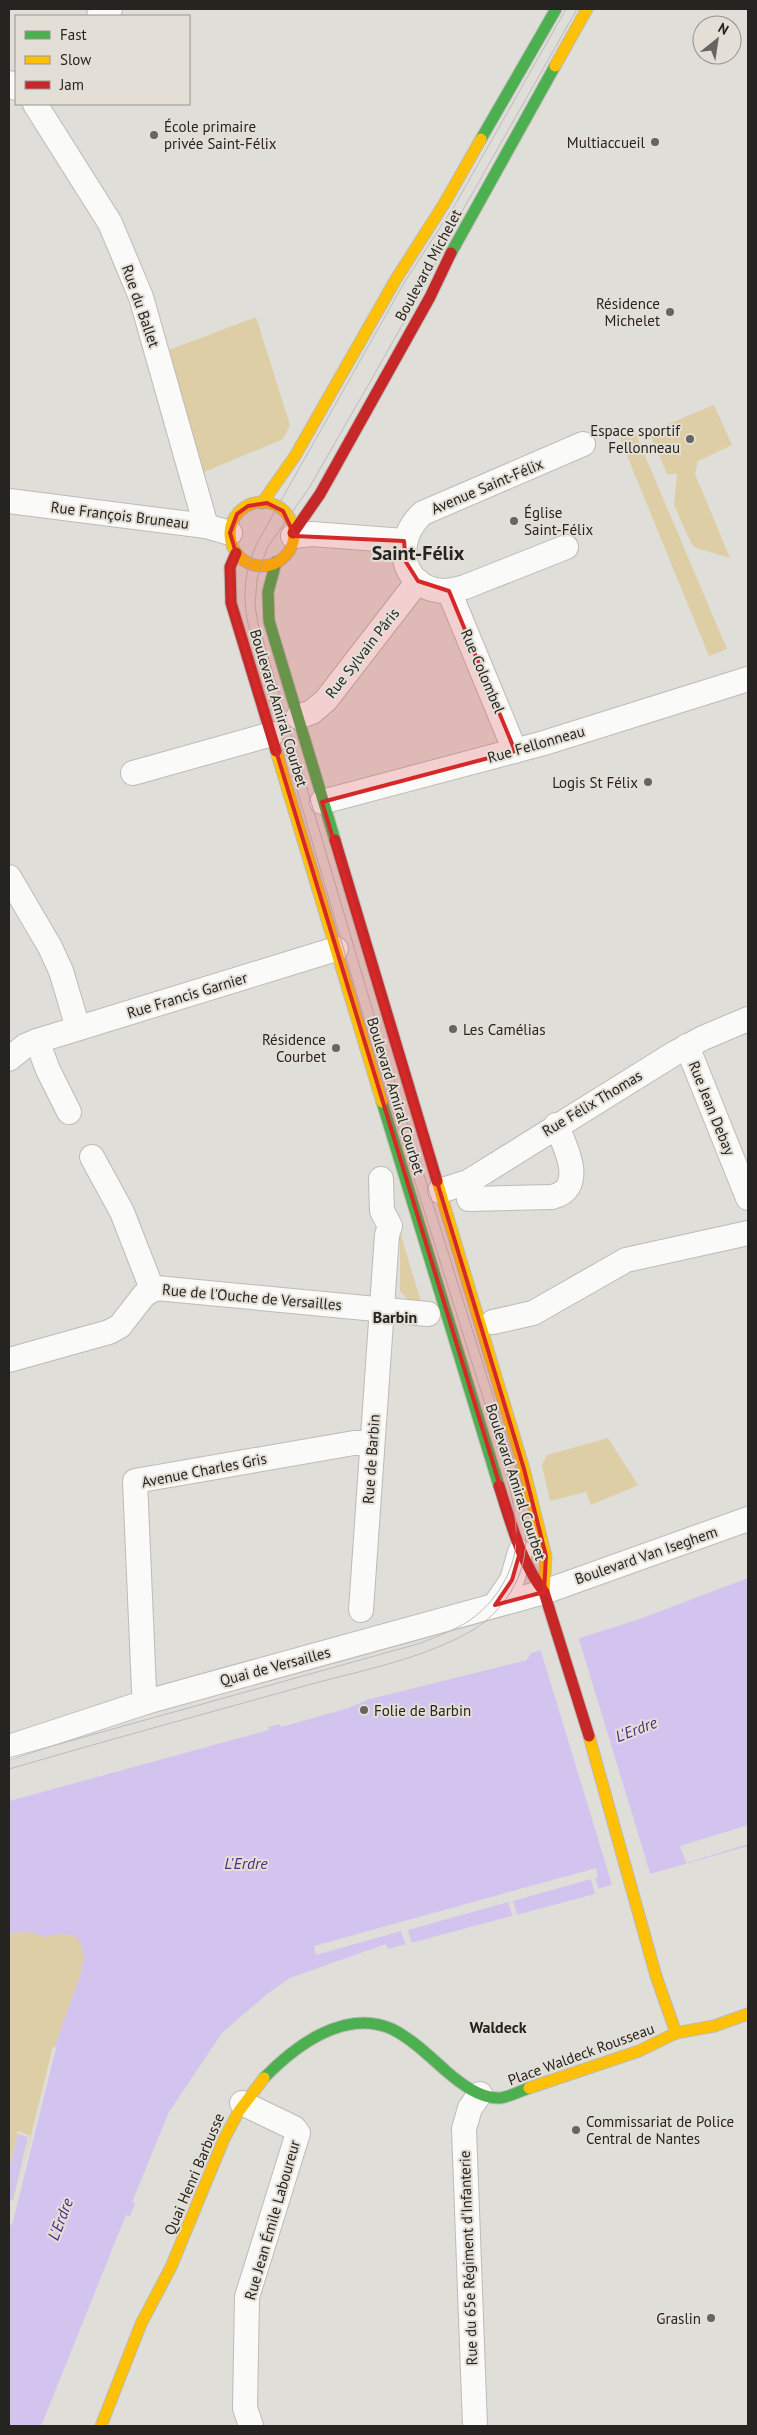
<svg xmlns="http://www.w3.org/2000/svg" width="757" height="2435" font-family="'PT Sans',sans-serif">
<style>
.green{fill:#ddcea6}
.water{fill:#d3c4ef}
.pier{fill:#e0ded9}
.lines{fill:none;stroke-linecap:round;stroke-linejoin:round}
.street-casing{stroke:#bdbbb7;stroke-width:26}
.fast-casing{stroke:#bdbbb7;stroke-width:13}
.slow-casing{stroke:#bdbbb7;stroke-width:13}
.jam-casing{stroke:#bdbbb7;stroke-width:13}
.street{stroke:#fafaf9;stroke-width:24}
.fast{stroke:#4caf50;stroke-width:11}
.slow{stroke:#ffc107;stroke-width:11}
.jam{stroke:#c62828;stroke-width:11}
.tram{stroke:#bbbbba;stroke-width:1}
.marked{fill:#d62828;fill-opacity:0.2;stroke:#d62828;stroke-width:4;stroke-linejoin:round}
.poi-dot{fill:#666561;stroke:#e3dfd6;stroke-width:2}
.labels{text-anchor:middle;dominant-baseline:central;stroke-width:4;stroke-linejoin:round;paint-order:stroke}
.poi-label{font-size:15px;fill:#252420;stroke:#e3dfd6;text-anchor:end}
.street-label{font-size:15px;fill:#252420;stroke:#e3dfd6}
.neighbourhood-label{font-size:16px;font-weight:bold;fill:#252420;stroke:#e3dfd6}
.water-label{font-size:16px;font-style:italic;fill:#522b85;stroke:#e3dfd6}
.district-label{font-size:20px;font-weight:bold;fill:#252420;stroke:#e3dfd6}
</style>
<rect width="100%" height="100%" fill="#e0ded9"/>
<g class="green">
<polygon points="256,317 290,425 283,439 202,473 169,350"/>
<polygon points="714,405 732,445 698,461 695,474 730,558 696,548 691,543 674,505 677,474 667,474 649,432"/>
<polygon points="634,430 727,649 709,656 619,436"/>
<polygon points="400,1232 421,1302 408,1300 400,1291"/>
<polygon points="608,1438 638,1485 591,1505 586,1492 550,1501 542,1465 547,1455"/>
<polygon points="29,1932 46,1937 58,1934 73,1935 80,1941 84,1956 81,1973 58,2037 12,2225 9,2224 11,2205 9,2205 9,2200 12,2201 18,2134 9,2170 9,1933"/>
</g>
<g class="water">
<polygon points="748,1578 748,1846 594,1890 595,1894 388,1949 386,1944 290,1978 267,1994 222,2033 169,2112 132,2202 135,2203 130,2216 126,2215 41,2426 9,2426 9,2224 12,2225 58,2037 81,1973 84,1956 80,1942 73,1935 58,1934 46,1937 29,1932 9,1933 9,1801 269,1730 268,1727 279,1724 281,1727 349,1708 366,1700 527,1660 531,1653 637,1620"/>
<polygon points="18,2134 28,2137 12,2202 9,2200 9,2170"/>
</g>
<g class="pier">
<polygon points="578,1636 651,1876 613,1888 540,1648"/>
<polygon points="748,1825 748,1844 686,1863 680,1846"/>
<polygon points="596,1868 598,1877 595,1878 599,1891 595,1894 591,1879 513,1901 518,1917 513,1918 508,1902 408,1930 412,1945 406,1946 401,1931 316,1955 314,1946"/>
<polygon points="53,2046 56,2048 12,2225 9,2224 11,2206 9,2205 9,2200 13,2201 28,2137 16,2133 19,2131 30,2136 19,2184"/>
</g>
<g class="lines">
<g class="street-casing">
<g id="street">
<polyline points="99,16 110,9"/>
<polyline points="9,83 16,88"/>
<polyline points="35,104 110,223 141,297 206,526"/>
<polyline points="9,501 206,526 230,533"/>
<polyline points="293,536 312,534 404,541"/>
<path d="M566,547l-101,40c-7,2 -15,4 -23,4 -43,-4 -49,-52 -19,-78l160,-69"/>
<polyline points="449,591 515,751"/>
<polyline points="298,717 312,712 326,700 418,581"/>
<polyline points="133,773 272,734"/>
<polyline points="322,802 544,743 748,679"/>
<polyline points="9,877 50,947 61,971 78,1028"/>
<polyline points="37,1041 48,1070 69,1112"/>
<polyline points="687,1046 748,1198"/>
<polyline points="9,1059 25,1046 37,1041 336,949"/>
<polyline points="92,1157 122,1212 152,1289"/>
<polyline points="440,1191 468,1182 675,1053 703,1038 748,1019"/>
<path d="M469,1199l83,-2c35,-8 14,-50 4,-72"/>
<polyline points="493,1322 533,1313 626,1260 748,1233"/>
<polyline points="9,1360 109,1332 120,1326 144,1295 156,1288 428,1314"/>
<polyline points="495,1605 512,1580 520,1552"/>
<polyline points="361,1610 387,1235 390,1226 382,1211 381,1179"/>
<polyline points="146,1702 144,1690 135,1481 354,1443 372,1443"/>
<polyline points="9,1747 146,1702 544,1592 748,1519"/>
<polyline points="242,2103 294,2128 298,2133 247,2297 245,2408 251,2426"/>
<polyline points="475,2426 464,2129 470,2108 480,2094"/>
</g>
</g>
<g class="fast-casing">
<g id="fast">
<polyline points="481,139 556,9"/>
<polyline points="451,253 555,66"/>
<polyline points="276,562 268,592 269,621 335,840"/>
<polyline points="382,1102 499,1486"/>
<path d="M264,2078c31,-32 81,-70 128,-49 20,10 37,27 54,42 14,12 34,28 54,27 9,-1 20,-7 29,-10"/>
</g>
</g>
<g class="slow-casing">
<g id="slow">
<polyline points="555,66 587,9"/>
<circle cx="262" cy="534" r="32"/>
<polyline points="262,503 295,456 396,279 444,204 481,139"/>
<polyline points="276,751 382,1102"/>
<polyline points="437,1181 524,1469 546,1556 544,1592"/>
<polyline points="589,1736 656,1976 676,2033"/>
<polyline points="529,2088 639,2051 676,2033 714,2026 748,2014"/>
<polyline points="101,2426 141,2324 171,2267 224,2139 239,2111 264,2078"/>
</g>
</g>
<g class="jam-casing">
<g id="jam">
<polyline points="293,533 320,494 430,297 451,253"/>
<polyline points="236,553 230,567 231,603 276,751"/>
<polyline points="335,840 437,1181"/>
<path d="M499,1486c12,37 21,74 45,106l45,144"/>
</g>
</g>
<use href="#street" class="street"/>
<use href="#fast" class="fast"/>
<use href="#slow" class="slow"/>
<use href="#jam" class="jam"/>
<g class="tram">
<path d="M9,1758l412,-115c16,-7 35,-13 49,-23 25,-17 46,-50 46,-81 1,-22 -5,-44 -9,-65l-137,-435 -122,-416c-6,-29 -3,-53 9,-80l147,-260 52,-80 110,-194"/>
<path d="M9,1769c99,-29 199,-56 299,-84 55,-15 115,-26 165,-55 14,-8 29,-24 37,-37 25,-39 15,-79 7,-121l-137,-437 -122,-412 -3,-17 2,-27 10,-31 42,-60 57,-99 55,-97 43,-84 113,-199"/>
</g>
</g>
<path class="marked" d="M267,503l16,8 12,25 109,5 2,21 12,19 31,10 66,160 -193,51 202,667 22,87 -2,36 -49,13 17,-25 8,-28 -289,-949 -1,-36 6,-14 -6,-20 7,-19 11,-8z"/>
<g class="poi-dot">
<circle cx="154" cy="135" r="5"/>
<circle cx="655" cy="142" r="5"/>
<circle cx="670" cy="312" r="5"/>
<circle cx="690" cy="439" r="5"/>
<circle cx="514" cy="521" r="5"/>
<circle cx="648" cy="782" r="5"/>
<circle cx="453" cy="1029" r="5"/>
<circle cx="336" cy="1048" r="5"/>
<circle cx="364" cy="1710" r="5"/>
<circle cx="576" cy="2130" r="5"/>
<circle cx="711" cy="2318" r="5"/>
</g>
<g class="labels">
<g class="poi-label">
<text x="164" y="126" text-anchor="start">École primaire<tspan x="164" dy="17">privée Saint-Félix</tspan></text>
<text x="645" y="142">Multiaccueil</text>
<text x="660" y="303">Résidence<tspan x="660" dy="17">Michelet</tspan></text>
<text x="680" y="430">Espace sportif<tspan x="680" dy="17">Fellonneau</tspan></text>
<text x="524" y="512" text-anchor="start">Église<tspan x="524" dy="17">Saint-Félix</tspan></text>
<text x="638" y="782">Logis St Félix</text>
<text x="463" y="1029" text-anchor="start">Les Camélias</text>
<text x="326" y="1039">Résidence<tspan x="326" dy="17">Courbet</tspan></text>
<text x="374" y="1710" text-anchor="start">Folie de Barbin</text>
<text x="586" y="2121" text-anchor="start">Commissariat de Police<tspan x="586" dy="17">Central de Nantes</tspan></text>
<text x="701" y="2318">Graslin</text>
</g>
<g class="street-label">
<text transform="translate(428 265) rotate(-62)">Boulevard Michelet</text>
<text transform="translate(141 306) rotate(71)">Rue du Ballet</text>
<text transform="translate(487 486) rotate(-23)">Avenue Saint-Félix</text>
<text transform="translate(120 515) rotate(7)">Rue François Bruneau</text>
<text transform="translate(362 653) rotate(-52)">Rue Sylvain Pâris</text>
<text transform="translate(483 671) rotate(67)">Rue Colombel</text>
<text transform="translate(279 708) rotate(73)">Boulevard Amiral Courbet</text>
<text transform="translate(536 744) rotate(-16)">Rue Fellonneau</text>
<text transform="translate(187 995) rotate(-17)">Rue Francis Garnier</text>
<text transform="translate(396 1096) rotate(73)">Boulevard Amiral Courbet</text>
<text transform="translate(592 1103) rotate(-31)">Rue Félix Thomas</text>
<text transform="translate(712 1108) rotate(68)">Rue Jean Debay</text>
<text transform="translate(252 1297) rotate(5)">Rue de l'Ouche de Versailles</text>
<text transform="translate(371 1459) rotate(-86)">Rue de Barbin</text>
<text transform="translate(204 1470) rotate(-11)">Avenue Charles Gris</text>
<text transform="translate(516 1482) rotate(72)">Boulevard Amiral Courbet</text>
<text transform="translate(646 1555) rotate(-19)">Boulevard Van Iseghem</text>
<text transform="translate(275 1666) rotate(-15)">Quai de Versailles</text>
<text transform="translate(581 2054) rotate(-20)">Place Waldeck Rousseau</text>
<text transform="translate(194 2174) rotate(-67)">Quai Henri Barbusse</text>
<text transform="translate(272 2220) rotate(-74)">Rue Jean Émile Laboureur</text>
<text transform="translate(468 2258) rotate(-92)">Rue du 65e Régiment d'Infanterie</text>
</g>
<g class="neighbourhood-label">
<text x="395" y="1317">Barbin</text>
<text x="498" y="2027">Waldeck</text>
</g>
<g class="water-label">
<text transform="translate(636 1729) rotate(-21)">L'Erdre</text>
<text x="246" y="1863">L'Erdre</text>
<text transform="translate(60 2219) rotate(-69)">L'Erdre</text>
</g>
<g class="district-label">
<text x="418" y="553">Saint-Félix</text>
</g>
</g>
<rect width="757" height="2435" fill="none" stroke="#252420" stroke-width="20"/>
<rect x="15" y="15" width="175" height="90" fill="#e3dfd6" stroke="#97948d"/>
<rect x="25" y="31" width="25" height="8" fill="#4caf50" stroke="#97948d"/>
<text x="60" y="40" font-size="15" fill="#252420">Fast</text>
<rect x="25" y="56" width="25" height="8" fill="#ffc107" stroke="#97948d"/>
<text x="60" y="65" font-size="15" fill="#252420">Slow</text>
<rect x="25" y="81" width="25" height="8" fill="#c62828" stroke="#97948d"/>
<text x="60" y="90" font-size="15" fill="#252420">Jam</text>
<g transform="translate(717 40) rotate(30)"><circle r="24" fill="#e3dfd6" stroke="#97948d"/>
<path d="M0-4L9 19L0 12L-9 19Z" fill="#666561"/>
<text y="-8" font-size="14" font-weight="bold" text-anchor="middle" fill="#252420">N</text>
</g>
</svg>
